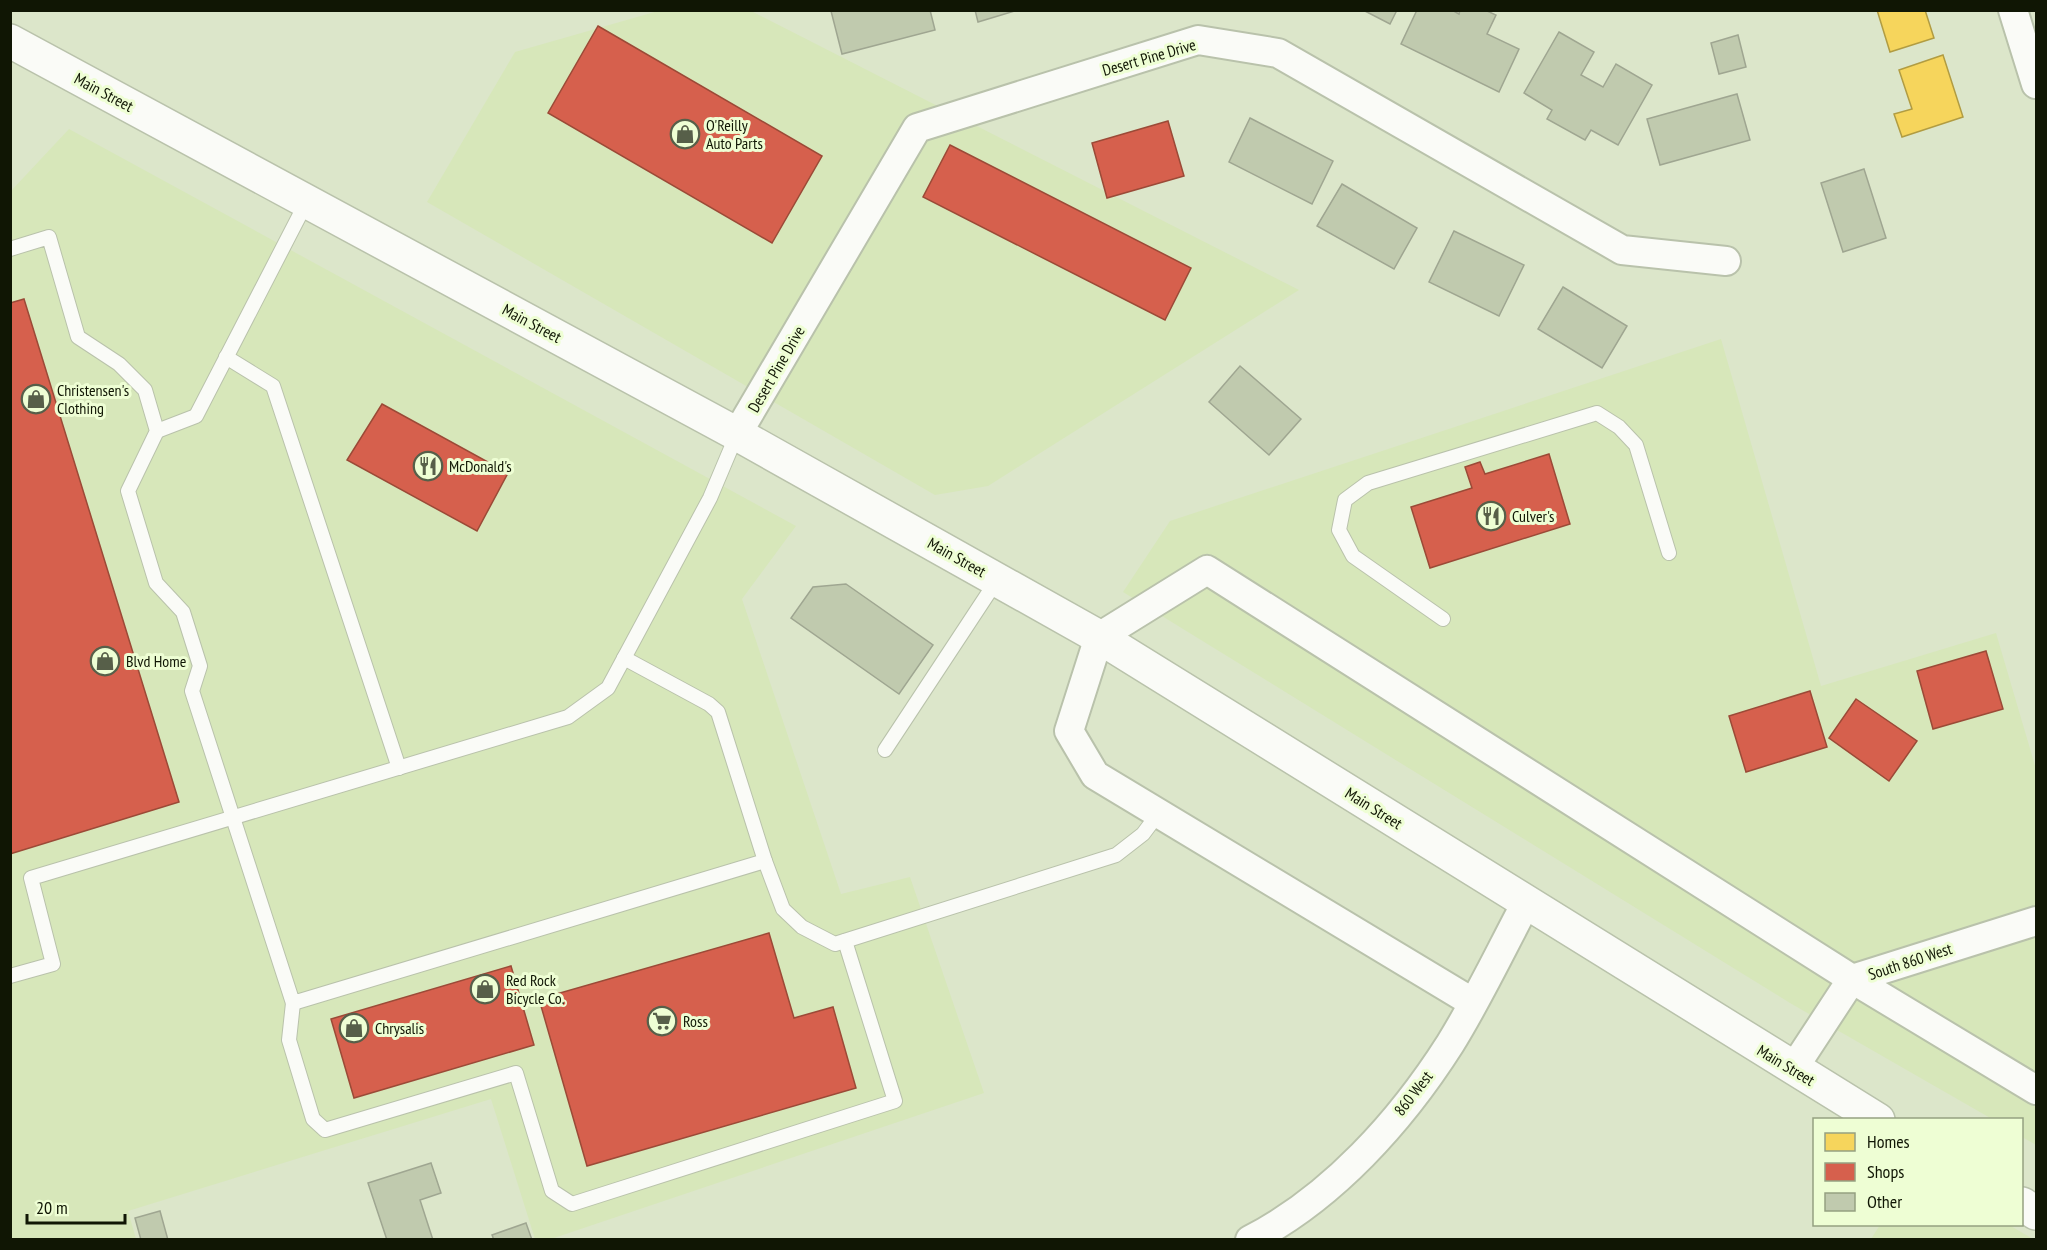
<svg xmlns="http://www.w3.org/2000/svg" width="2047" height="1250" font-family="'PT Sans Narrow',sans-serif">
<style>
.built{fill:#d7e7ba}
.homes{fill:#f6d55c;stroke:#b19c42;stroke-width:1.5}
.shops{fill:#d6604d;stroke:#9b4a37;stroke-width:1.5}
.building{fill:#c0caae;stroke:#9fa691;stroke-width:1.5}
.lines{fill:none;stroke-linecap:round;stroke-linejoin:round}
.lane-casing{stroke:#b9c2ab;stroke-width:16}
.street-casing{stroke:#b9c2ab;stroke-width:32}
.primary-casing{stroke:#b9c2ab;stroke-width:36}
.lane{stroke:#fafbf7;stroke-width:14}
.street{stroke:#fafbf7;stroke-width:28}
.primary{stroke:#fafbf7;stroke-width:33}
.labels{text-anchor:middle;dominant-baseline:central;stroke-width:6;stroke-linejoin:round;paint-order:stroke}
.street-label{font-size:16px;fill:#101604;stroke:#eefed4}
.poi-label{font-size:16px;fill:#101604;stroke:#eefed4;text-anchor:start}
</style>
<rect width="100%" height="100%" fill="#dce6ca"/>
<g class="built">
<polygon points="658,11 751,11 1299,290 988,486 935,495 427,202 515,52"/>
<polygon points="69,129 796,526 742,599 841,894 910,877 984,1093 551,1239 535,1239 491,1099 128,1211 136,1239 11,1239 10,192"/>
<polygon points="1721,339 1821,686 1996,633 2036,769 2036,1145 2022,1137 2022,1120 1992,1119 1790,1003 1123,592 1170,521"/>
<polygon points="1880,1225 2009,1225 2033,1239 1871,1239"/>
</g>
<g class="homes">
<polygon points="1877,10 1925,10 1934,38 1890,52"/>
<polygon points="1943,55 1963,117 1902,137 1894,114 1912,109 1899,70"/>
</g>
<g class="shops">
<polygon points="598,26 822,156 772,243 548,113"/>
<polygon points="1168,121 1184,176 1107,198 1092,143"/>
<polygon points="950,145 1191,268 1165,320 923,197"/>
<polygon points="24,299 179,802 10,854 10,303"/>
<polygon points="382,404 508,473 477,531 347,460"/>
<polygon points="1549,454 1570,524 1430,568 1411,507 1472,488 1465,467 1480,462 1485,474"/>
<polygon points="1986,651 2003,709 1933,729 1917,671"/>
<polygon points="1810,691 1827,747 1746,772 1729,716"/>
<polygon points="1856,699 1917,741 1889,781 1829,738"/>
<polygon points="769,933 794,1018 833,1007 856,1088 587,1166 539,999"/>
<polygon points="511,966 534,1045 354,1098 331,1019"/>
</g>
<g class="building">
<polygon points="930,10 935,30 842,54 831,11"/>
<polygon points="975,10 1018,10 978,22"/>
<polygon points="1363,10 1397,10 1390,24"/>
<polygon points="1417,10 1452,10 1459,14 1460,10 1485,10 1496,15 1487,34 1519,49 1499,92 1401,44"/>
<polygon points="1559,32 1594,52 1581,75 1603,87 1616,64 1652,85 1618,145 1591,130 1585,140 1547,119 1552,110 1524,93"/>
<polygon points="1738,35 1746,67 1719,74 1711,43"/>
<polygon points="1737,94 1750,140 1660,165 1647,119"/>
<polygon points="1250,118 1333,161 1312,204 1229,162"/>
<polygon points="1864,169 1886,238 1843,252 1821,183"/>
<polygon points="1342,184 1417,228 1394,269 1317,226"/>
<polygon points="1454,231 1524,265 1499,316 1429,282"/>
<polygon points="1563,287 1627,326 1602,368 1538,329"/>
<polygon points="1240,366 1301,419 1269,455 1209,402"/>
<polygon points="846,584 933,645 899,694 791,618 813,587"/>
<polygon points="431,1163 441,1193 420,1200 433,1240 387,1240 368,1183"/>
<polygon points="160,1211 168,1240 141,1240 135,1218"/>
<polygon points="526,1223 532,1240 494,1240 492,1235"/>
</g>
<g class="lines">
<g class="lane-casing">
<g id="lane">
<polyline points="10,249 49,237 78,337 119,364 145,390 157,431 128,491 156,583 183,612 200,666 192,691 293,1003 765,861 783,909 802,927 835,944 1116,855 1143,834 1158,814"/>
<polyline points="226,357 273,386 399,768"/>
<polyline points="157,431 196,416 307,201"/>
<polyline points="1443,619 1353,556 1339,530 1345,500 1368,483 1597,413 1619,427 1636,445 1669,553"/>
<polyline points="624,658 709,704 718,712 765,861"/>
<polyline points="885,750 997,580"/>
<polyline points="10,976 53,964 31,878 568,717 608,688 710,498 737,434"/>
<polyline points="293,1003 289,1040 313,1119 325,1130 516,1073 552,1191 572,1204 895,1101 845,941"/>
</g>
</g>
<g class="street-casing">
<g id="street">
<polyline points="2013,10 2036,84"/>
<polyline points="737,434 917,128 1198,40 1278,53 1622,250 1726,261"/>
<polyline points="1472,1002 1095,775 1069,731 1099,637 1207,570 1852,979 2036,1090"/>
<polyline points="1793,1069 1852,979 2036,921"/>
<path d="M1250,1240c82,-42 151,-119 200,-196 28,-45 51,-94 76,-141"/>
</g>
</g>
<g class="primary-casing">
<g id="primary">
<polyline points="10,41 737,434 1099,637 1878,1120"/>
<polyline points="2022,1204 2036,1213"/>
</g>
</g>
<use href="#lane" class="lane"/>
<use href="#street" class="street"/>
<use href="#primary" class="primary"/>
</g>
<defs>
<g id="shop-ring" transform="scale(1.5)"><circle r="9.5" fill="#eefed4" stroke="#575f49" stroke-width="1.5"/><path d="M-5-2.5h2.3a2.7 3.5 0 0 1 5.4 0H5L5.5 6h-11ZM-1.5-2.5h3a1.5 2.3 0 0 0-3 0Z" fill="#575f49"/></g>
<g id="restaurant-ring" transform="scale(1.5)"><circle r="9.5" fill="#eefed4" stroke="#575f49" stroke-width="1.5"/><path d="M-5-6h1v4h1v-4h1v4h1v-4h1v5L-1.5 .5V6h-2V.5L-5-1ZM5-6V6H3V1.5H1.5Q1.5-4 5-6Z" fill="#575f49"/></g>
<g id="supermarket-ring" transform="scale(1.5)"><circle r="9.5" fill="#eefed4" stroke="#575f49" stroke-width="1.5"/><path d="M-6-5.5h2.5l.6 2H6L4.5 2H-2.5L-4.4-4H-6ZM-1.5 3.2a1.3 1.3 0 1 0 .1 0ZM3 3.2a1.3 1.3 0 1 0 .1 0Z" fill="#575f49"/></g>
</defs>
<g fill-rule="evenodd">
<use href="#shop-ring" x="685" y="134"/>
<use href="#shop-ring" x="36" y="399"/>
<use href="#restaurant-ring" x="428" y="466"/>
<use href="#restaurant-ring" x="1491" y="516"/>
<use href="#shop-ring" x="105" y="661"/>
<use href="#shop-ring" x="485" y="989"/>
<use href="#supermarket-ring" x="662" y="1021"/>
<use href="#shop-ring" x="354" y="1028"/>
</g>
<g class="labels">
<g class="street-label">
<text transform="translate(1149 57) rotate(-16)">Desert Pine Drive</text>
<text transform="translate(104 92) rotate(28)">Main Street</text>
<text transform="translate(532 323) rotate(28)">Main Street</text>
<text transform="translate(776 369) rotate(-60)">Desert Pine Drive</text>
<text transform="translate(957 557) rotate(29)">Main Street</text>
<text transform="translate(1374 808) rotate(32)">Main Street</text>
<text transform="translate(1910 961) rotate(-18)">South 860 West</text>
<text transform="translate(1786 1065) rotate(31)">Main Street</text>
<text transform="translate(1413 1093) rotate(-52)">860 West</text>
</g>
<g class="poi-label">
<text x="706" y="125">O'Reilly<tspan x="706" dy="18">Auto Parts</tspan></text>
<text x="57" y="390">Christensen's<tspan x="57" dy="18">Clothing</tspan></text>
<text x="449" y="466">McDonald's</text>
<text x="1512" y="516">Culver's</text>
<text x="126" y="661">Blvd Home</text>
<text x="506" y="980">Red Rock<tspan x="506" dy="18">Bicycle Co.</tspan></text>
<text x="683" y="1021">Ross</text>
<text x="375" y="1028">Chrysalis</text>
</g>
</g>
<rect width="2047" height="1250" fill="none" stroke="#101604" stroke-width="24"/>
<rect x="1813" y="1118" width="210" height="108" fill="#eefed4" stroke="#95a181" stroke-width="1.5"/>
<rect x="1825" y="1133" width="30" height="18" fill="#f6d55c" stroke="#95a181" stroke-width="1.5"/>
<text x="1867" y="1148" font-size="18" fill="#101604">Homes</text>
<rect x="1825" y="1163" width="30" height="18" fill="#d6604d" stroke="#95a181" stroke-width="1.5"/>
<text x="1867" y="1178" font-size="18" fill="#101604">Shops</text>
<rect x="1825" y="1193" width="30" height="18" fill="#c0caae" stroke="#95a181" stroke-width="1.5"/>
<text x="1867" y="1208" font-size="18" fill="#101604">Other</text>
<path d="M27 1214v9h98v-9" fill="none" stroke="#101604" stroke-width="3"/>
<text x="36" y="1214" font-size="18" fill="#101604" stroke="#eefed4" stroke-width="4.5" paint-order="stroke">20 m</text>
</svg>
